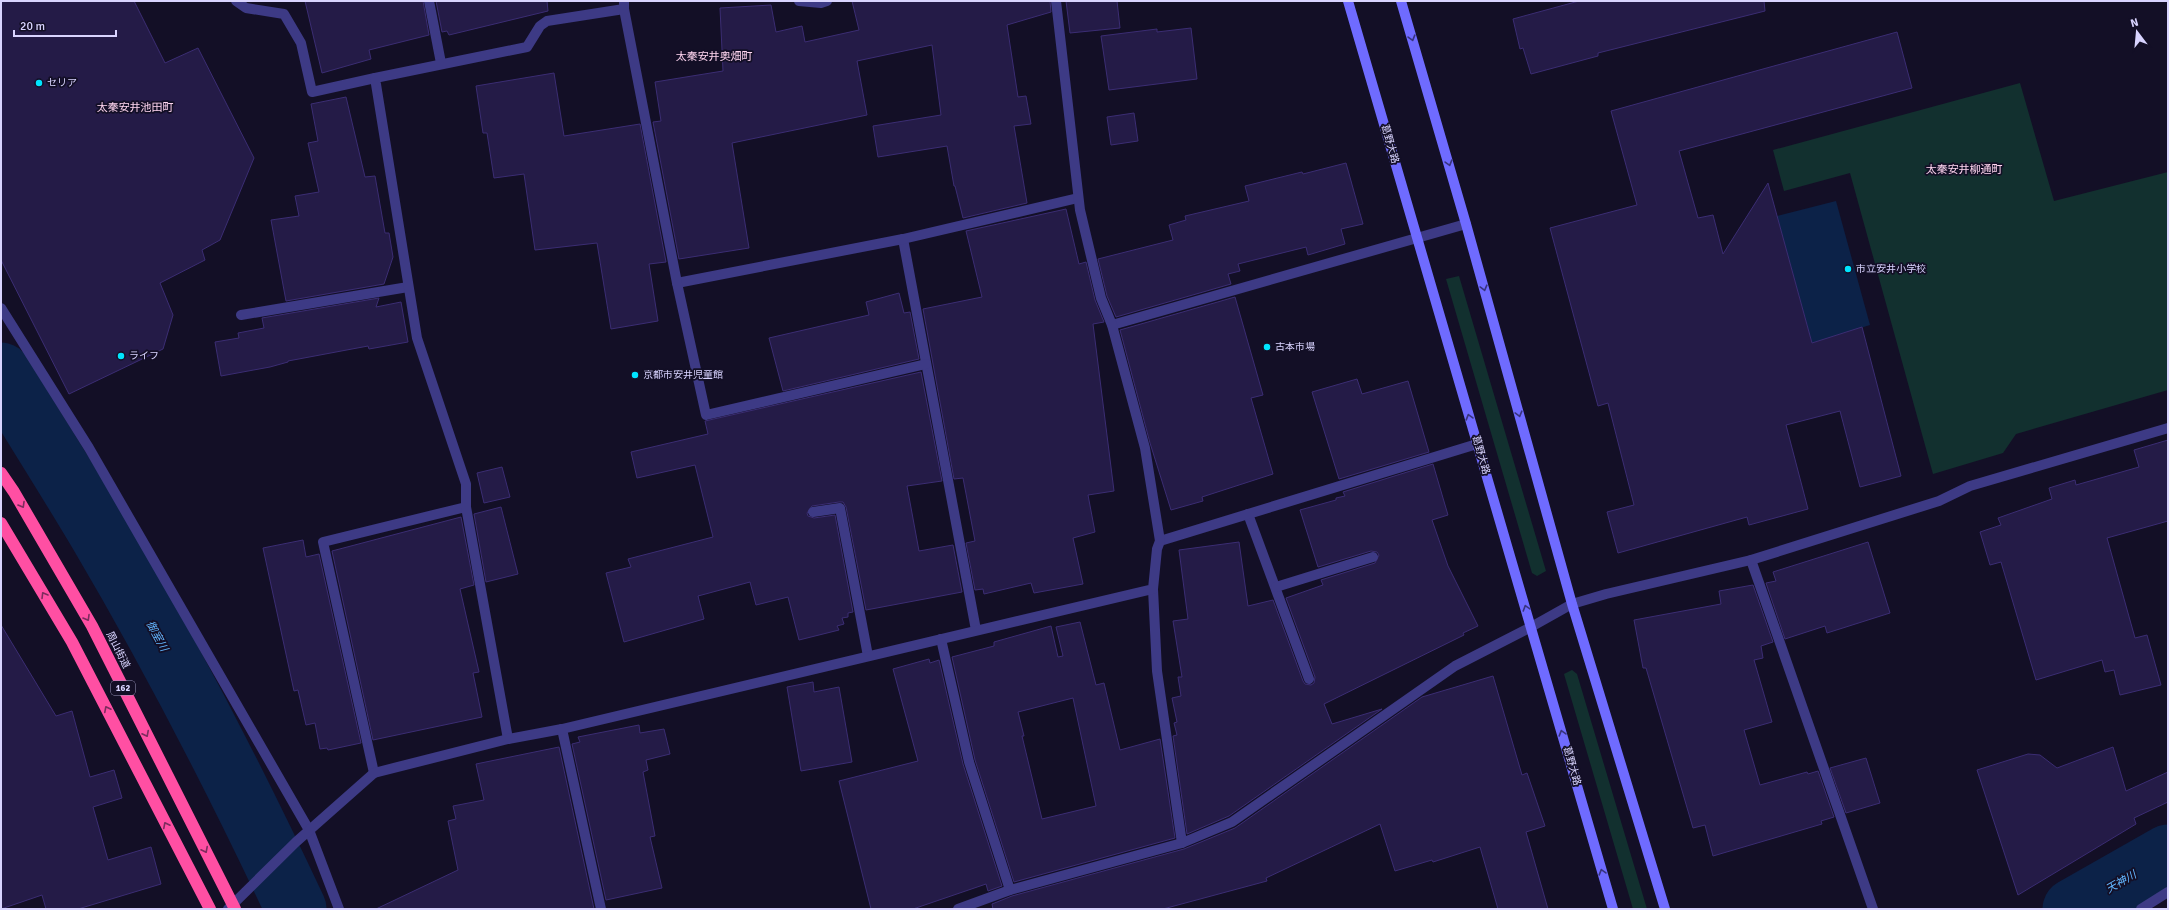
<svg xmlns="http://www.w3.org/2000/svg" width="2169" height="910" font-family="Signika,'Noto Sans JP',sans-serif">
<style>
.green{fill:#12302f}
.water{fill:#0c2248}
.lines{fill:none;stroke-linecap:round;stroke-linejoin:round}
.river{stroke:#0c2248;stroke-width:61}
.building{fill:#241b47;stroke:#3b2d73;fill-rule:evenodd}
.lane{stroke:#3d3a85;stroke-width:10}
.street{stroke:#3d3a85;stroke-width:10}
.secondary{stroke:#6f6bff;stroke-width:10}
.highway{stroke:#ff4fa3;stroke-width:12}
.oneway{stroke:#38347d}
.oneway2{stroke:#7d2c5e}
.poi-dot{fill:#00e5ff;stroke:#130f26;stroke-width:1.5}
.labels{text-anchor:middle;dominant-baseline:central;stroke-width:3.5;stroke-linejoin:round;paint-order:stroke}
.shield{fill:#130f26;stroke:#9e99be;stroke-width:1}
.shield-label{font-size:9px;font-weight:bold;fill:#d9d4ff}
.poi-label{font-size:10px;fill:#d9d4ff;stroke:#130f26;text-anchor:start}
.street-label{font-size:10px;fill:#d9d4ff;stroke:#130f26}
.neighbourhood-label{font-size:11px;fill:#ffd6f0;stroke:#130f26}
.water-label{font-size:11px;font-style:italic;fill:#62b6ff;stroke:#130f26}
</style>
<rect width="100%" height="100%" fill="#130f26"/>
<g class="green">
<polygon points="2020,83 2054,201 2168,172 2168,390 2016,434 2003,453 1933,474 1850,173 1784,191 1773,150"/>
<polygon points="1459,276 1546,571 1537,576 1532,573 1446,279"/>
<polygon points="1572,670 1577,674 1647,909 1633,909 1564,674"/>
</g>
<polygon class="water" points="1836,201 1870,325 1812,343 1777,216"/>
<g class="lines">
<g class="river">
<path d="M1,373c32,53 66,106 98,160 72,122 137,248 197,376"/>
<polyline points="2073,909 2168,855"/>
</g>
</g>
<g class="building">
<polygon points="1,1 134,1 165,63 198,48 254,158 220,240 202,250 205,260 160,283 173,315 163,349 69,394 1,260"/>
<polygon points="305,1 423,1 429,35 369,50 371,59 322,73"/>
<polygon points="436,1 547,1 548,11 449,35 447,31 442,32"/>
<polygon points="852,1 1050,1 1051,12 1007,25 1018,97 1026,96 1031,124 1014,126 1027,203 963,218 955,186 954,186 947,146 878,157 873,126 941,115 932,45 857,61 867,115 732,143 749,248 679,259 653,122 661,121 655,82 723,71 720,8 771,5 776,32 802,26 805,42 859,30"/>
<polygon points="1066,1 1117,1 1120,28 1070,33"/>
<polygon points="1579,1 1764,1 1765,11 1598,53 1598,56 1531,74 1523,48 1520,49 1513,19"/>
<polygon points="1191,28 1197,79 1109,90 1101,36 1157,29 1157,32"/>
<polygon points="1897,32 1912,88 1679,151 1698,218 1713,215 1723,254 1768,183 1812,343 1862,327 1901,476 1860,487 1840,411 1786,425 1808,509 1749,525 1747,517 1618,553 1607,512 1634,505 1608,403 1598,406 1550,228 1637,205 1611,111"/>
<polygon points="554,73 564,136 640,124 666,262 649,264 658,321 611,329 597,243 535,250 524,174 494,178 487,133 483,133 476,86"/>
<polygon points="346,97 365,177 375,176 385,233 389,233 393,257 384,284 286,301 271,220 299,216 295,196 319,192 308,143 318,141 311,104"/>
<polygon points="1134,113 1138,141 1111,145 1107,117"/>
<polygon points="1346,163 1363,224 1341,229 1345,244 1308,255 1306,247 1238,264 1240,271 1228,274 1231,284 1116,317 1107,296 1098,259 1173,240 1169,225 1186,220 1185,216 1249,201 1245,186 1302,172 1303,174"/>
<polygon points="1066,209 1079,264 1086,262 1095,300 1104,322 1093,324 1114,491 1088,495 1095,532 1073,538 1083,584 1034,593 1031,583 984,594 983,589 975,590 966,543 975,541 963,478 954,479 923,309 982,297 966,231"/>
<polygon points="899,293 904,313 910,312 919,359 783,391 769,338 869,315 866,302"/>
<polygon points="1235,297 1263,395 1251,398 1273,474 1202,497 1203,501 1171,510 1150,443 1120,330"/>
<polygon points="379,298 376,307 401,302 408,342 369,349 368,346 288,361 288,362 270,367 221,376 215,342 239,338 238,333 264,328 262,318"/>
<polygon points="921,372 942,481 907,486 919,551 953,545 962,592 866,610 846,507 843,502 839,502 812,506 807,513 808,516 814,518 835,515 853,612 848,613 848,617 842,618 844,624 837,626 839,630 799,640 788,597 756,605 750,582 698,596 704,619 624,642 606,573 631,567 628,559 713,537 695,465 637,478 631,452 708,434 705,421"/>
<polygon points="1357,379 1362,394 1408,381 1429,452 1339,479 1312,392"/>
<polygon points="2168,440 2168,521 2107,538 2135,638 2147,635 2161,685 2120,695 2114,670 2105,672 2102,660 2036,680 2001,562 1990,565 1980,532 2001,525 1998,518 2052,499 2049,488 2075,480 2076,485 2139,467 2134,450"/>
<polygon points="1433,464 1448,515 1432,520 1448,566 1478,626 1463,633 1464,635 1324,704 1332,724 1382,709 1229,816 1187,834 1173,736 1177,735 1174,723 1177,722 1172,698 1181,696 1178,677 1182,677 1173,621 1188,619 1179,550 1239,542 1248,606 1273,600 1303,681 1305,684 1311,685 1314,683 1315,677 1286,598 1323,585 1321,580 1375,563 1379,555 1377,552 1371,551 1318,567 1300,510 1336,500 1336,498 1345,496 1343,492"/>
<polygon points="502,467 510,497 484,503 477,473"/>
<polygon points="501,507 518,574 486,582 474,514"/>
<polygon points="461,517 474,585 460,589 479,672 473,673 482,717 373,740 332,551"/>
<polygon points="303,540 306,557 319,554 361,743 328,750 327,748 320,749 315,723 306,725 298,690 294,691 263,548"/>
<polygon points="1868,542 1890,613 1827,633 1825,626 1785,639 1766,583 1776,581 1773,572"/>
<polygon points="1753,585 1773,642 1761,646 1763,658 1754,660 1772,722 1744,730 1760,785 1807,772 1808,774 1818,771 1834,817 1821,821 1822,824 1713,856 1705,825 1693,828 1646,668 1643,668 1634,620 1721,604 1719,591"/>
<path d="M1080,622l16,63 8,-2 16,67 40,-11 15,99 -161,44 -39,-122 -23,-103 42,-11v-4l57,-16 7,31 5,-1 -7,-29zM1073,698l23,108 -54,13 -20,-83h2l-6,-24z"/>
<polygon points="1,625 56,716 72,711 90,777 114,770 122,798 93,807 108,860 151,847 161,884 78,909 46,909 42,895 1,909"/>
<polygon points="929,659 930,663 939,660 963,764 1002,886 988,891 986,884 913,909 871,909 839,781 918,761 893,669"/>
<polygon points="1493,676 1522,775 1527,773 1545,826 1526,832 1548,909 1498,909 1480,847 1433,862 1432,860 1395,871 1380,824 1266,878 1267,881 1163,909 993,909 992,904 1012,896 1184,849 1235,828 1422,697"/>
<polygon points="813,682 814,692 839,687 852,762 801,771 787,687"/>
<polygon points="639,725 640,733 664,729 670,754 646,760 648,770 643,772 655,836 650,837 662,888 606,900 572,744 580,742 578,737"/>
<polygon points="559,747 594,909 376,909 458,870 448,821 456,819 453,806 484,800 476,764"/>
<polygon points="2113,747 2126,791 2168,772 2168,802 2134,818 2136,824 2018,895 1977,770 2028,754 2040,755 2057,768"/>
<polygon points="1866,758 1880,803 1846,813 1830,768"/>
</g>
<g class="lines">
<g class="lane">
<polyline points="236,1 246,8 284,14 301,43 312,92 375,78"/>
<polyline points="429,1 441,63"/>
<polyline points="799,1 821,3 827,1"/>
<polyline points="624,9 624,1"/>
<polyline points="903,239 976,630"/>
<polyline points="241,315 408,287"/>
<polyline points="813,512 840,508 868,656"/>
<polyline points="1248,514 1309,679"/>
<polyline points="1276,587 1373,557"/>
<polyline points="1153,589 1157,671 1182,843"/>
<polyline points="941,639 969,762 1010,890"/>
<polyline points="562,729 601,909"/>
<polyline points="374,773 323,542 466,507"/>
<polyline points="958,909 1010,890 1182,843 1232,822 1455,666 1531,627"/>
</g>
<g class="street">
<polyline points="677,283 903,239 1078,198"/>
<polyline points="1,308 89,448 309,830 339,909"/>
<polyline points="1112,325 1466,224"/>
<polyline points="1160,541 1477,444"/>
<polyline points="1751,560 1873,909"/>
<polyline points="1531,627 1572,604 1606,594 1751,560 1939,501 1970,486 2168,428"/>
<polyline points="508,739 466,507 466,484 417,338 375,78 527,47 540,26 547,21 624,9 677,283 706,415 926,364"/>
<polyline points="228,909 296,842 374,773 508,739 562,729 1153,589 1157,549 1160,541 1145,448 1112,325 1101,298 1080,210 1056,1"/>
<polyline points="2141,909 2168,892"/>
</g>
<g class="secondary">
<polyline points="1348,1 1613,909"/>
<polyline points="1401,1 1466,224 1572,604 1665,909"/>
</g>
<g class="highway">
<polyline points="1,473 14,492 92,626 235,909"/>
<polyline points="1,523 72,642 210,909"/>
</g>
</g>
<defs><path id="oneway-chevron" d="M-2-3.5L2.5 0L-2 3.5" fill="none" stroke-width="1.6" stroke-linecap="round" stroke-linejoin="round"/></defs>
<g class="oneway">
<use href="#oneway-chevron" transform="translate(1412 38) rotate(74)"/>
<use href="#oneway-chevron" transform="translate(1449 163) rotate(74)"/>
<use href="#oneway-chevron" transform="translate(1484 288) rotate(75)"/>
<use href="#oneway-chevron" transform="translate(1519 414) rotate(75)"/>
<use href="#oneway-chevron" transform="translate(1469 417) rotate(-106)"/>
<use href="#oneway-chevron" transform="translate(1526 608) rotate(-107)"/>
<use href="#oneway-chevron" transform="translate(1562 733) rotate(-106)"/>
<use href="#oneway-chevron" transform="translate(1602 872) rotate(-106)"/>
</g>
<g class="oneway2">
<use href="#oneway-chevron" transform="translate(22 505) rotate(60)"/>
<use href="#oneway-chevron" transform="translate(44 595) rotate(-121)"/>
<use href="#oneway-chevron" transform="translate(87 618) rotate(60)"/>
<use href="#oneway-chevron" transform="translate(107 709) rotate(-117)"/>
<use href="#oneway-chevron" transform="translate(146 734) rotate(63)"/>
<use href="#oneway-chevron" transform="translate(166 825) rotate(-117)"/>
<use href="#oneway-chevron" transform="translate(205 850) rotate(63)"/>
</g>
<g class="poi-dot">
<circle cx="39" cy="83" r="4"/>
<circle cx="1848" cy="269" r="4"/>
<circle cx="1267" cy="347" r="4"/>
<circle cx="121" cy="356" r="4"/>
<circle cx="635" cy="375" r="4"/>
</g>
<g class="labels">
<rect class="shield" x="111" y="681" width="24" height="14" rx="3"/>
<g class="shield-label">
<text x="123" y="688">162</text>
</g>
<g class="poi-label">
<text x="47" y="83">セリア</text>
<text x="1856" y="269">市立安井小学校</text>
<text x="1275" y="347">古本市場</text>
<text x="129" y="356">ライフ</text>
<text x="643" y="375">京都市安井児童館</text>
</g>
<g class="street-label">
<text transform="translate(1390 144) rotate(74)">葛野大路</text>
<text transform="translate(1481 455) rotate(74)">葛野大路</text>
<text transform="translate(118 650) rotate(63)">周山街道</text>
<text transform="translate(1572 766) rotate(74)">葛野大路</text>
</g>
<g class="neighbourhood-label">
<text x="714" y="56">太秦安井奥畑町</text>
<text x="135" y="107">太秦安井池田町</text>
<text x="1964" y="169">太秦安井柳通町</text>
</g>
<g class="water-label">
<text transform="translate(157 636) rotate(61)">御室川</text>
<text transform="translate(2121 882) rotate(-30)">天神川</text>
</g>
</g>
<rect width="2169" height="910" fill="none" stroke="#d9d4ff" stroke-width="4"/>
<g transform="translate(2137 32) rotate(344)" stroke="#130f26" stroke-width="3" paint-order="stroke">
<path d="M0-3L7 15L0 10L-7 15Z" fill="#d9d4ff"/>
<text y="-6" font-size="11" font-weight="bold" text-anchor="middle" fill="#d9d4ff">N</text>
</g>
<path d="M14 30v6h102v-6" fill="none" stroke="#d9d4ff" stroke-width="2"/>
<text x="20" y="30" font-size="12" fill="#d9d4ff" stroke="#130f26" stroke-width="3" paint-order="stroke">20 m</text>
</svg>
